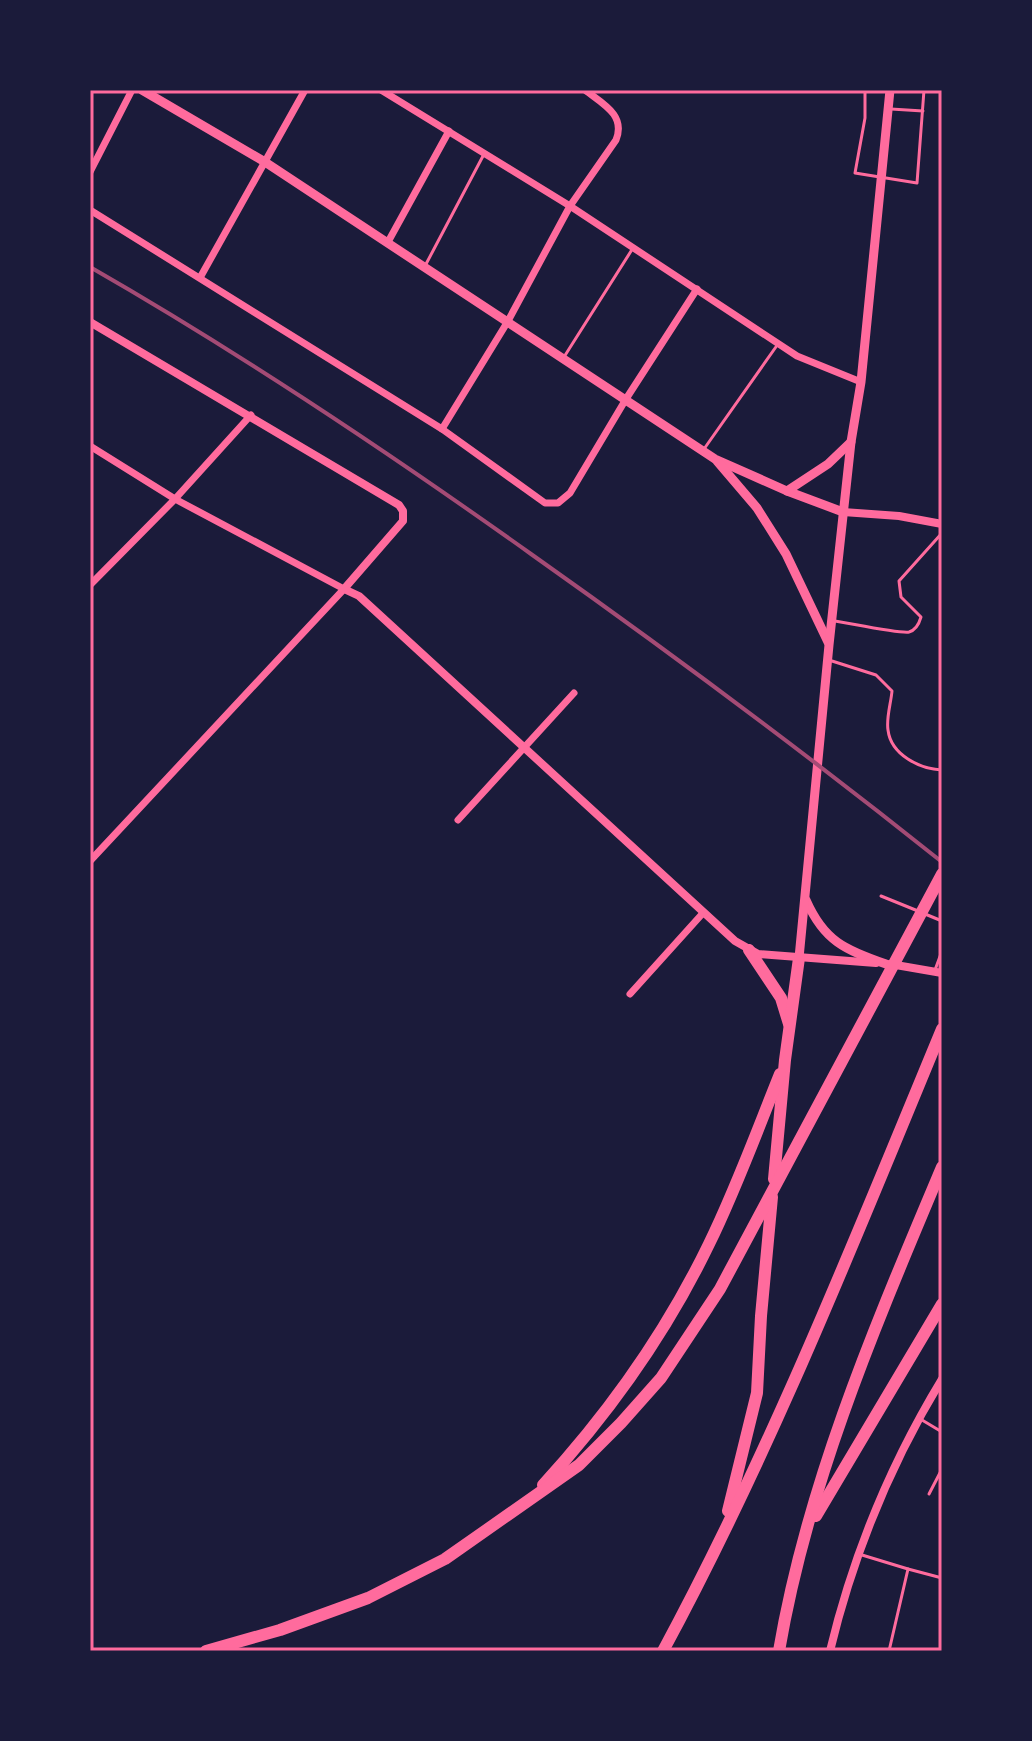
<svg xmlns="http://www.w3.org/2000/svg" width="1032" height="1741" font-family="'Noto Sans',sans-serif">
<style>
.lines{fill:none;stroke-linecap:round;stroke-linejoin:round}
.service{stroke:#ff6b9d;stroke-width:3}
.minor{stroke:#ff6b9d;stroke-width:7}
.tertiary{stroke:#ff6b9d;stroke-width:8}
.secondary{stroke:#ff6b9d;stroke-width:9}
.motorway{stroke:#ff6b9d;stroke-width:12}
.rail{stroke:#a44b75;stroke-width:4}
.neatline{fill:none;stroke:#ff6b9d;stroke-width:3}
</style>
<rect width="100%" height="100%" fill="#1b1b3a"/>
<g class="lines">
<g class="service">
<polyline points="865,90 865,118 855,173 917,183 924,90"/>
<polyline points="891,109 923,111"/>
<polyline points="425,266 483,156"/>
<polyline points="564,357 633,248"/>
<polyline points="704,449 778,344"/>
<path d="M835,621c14,2 66,13 74,11 7,-2 10,-8 12,-15l-20,-20 -2,-16 43,-48"/>
<path d="M832,661l44,14 16,16c-1,12 -6,27 -4,39 3,25 32,39 54,40"/>
<polyline points="881,896 918,911"/>
<polyline points="925,914 942,921"/>
<polyline points="935,970 942,951"/>
<polyline points="922,1420 942,1432"/>
<polyline points="929,1494 942,1469"/>
<polyline points="862,1555 908,1569 889,1651"/>
<polyline points="908,1569 942,1578"/>
</g>
<g class="minor">
<polyline points="381,90 570,206 797,356 861,382"/>
<polyline points="90,172 132,90"/>
<polyline points="90,210 442,429 545,503 558,503 570,493 626,399 697,289"/>
<polyline points="388,242 449,131"/>
<polyline points="201,276 305,90"/>
<path d="M442,429l66,-108 62,-115 46,-66c10,-25 -13,-36 -31,-50"/>
<polyline points="90,446 175,499 344,589 90,861"/>
<polyline points="90,585 175,499 251,415"/>
<polyline points="458,820 574,693"/>
<polyline points="630,994 703,913"/>
</g>
<g class="tertiary">
<polyline points="90,322 399,505 403,511 403,521 344,589 359,596 735,941 758,954 876,963"/>
<polyline points="843,512 899,516 942,524"/>
<polyline points="890,964 942,973"/>
<path d="M830,1651c23,-96 61,-188 112,-272"/>
</g>
<g class="secondary">
<polyline points="142,90 265,162 715,459 787,491 843,512"/>
<polyline points="717,461 757,508 786,554 828,642"/>
<polyline points="787,491 828,464 851,442"/>
<path d="M806,900c18,41 39,50 80,64"/>
<polyline points="799,958 829,645 851,442 861,382 890,90"/>
</g>
<g class="motorway">
<polyline points="749,950 781,998 789,1024"/>
<polyline points="774,1179 785,1060 799,958"/>
<path d="M543,1485c66,-72 123,-152 166,-241 27,-55 48,-113 71,-170"/>
<polyline points="728,1511 757,1393 761,1316 772,1197"/>
<polyline points="816,1516 942,1304"/>
<polyline points="206,1651 280,1630 368,1598 445,1559 579,1465 621,1423 661,1378 720,1289 942,874"/>
<path d="M663,1651c108,-200 192,-412 279,-622"/>
<path d="M779,1651c29,-170 97,-327 163,-484"/>
</g>
<path class="rail" d="M90,267c152,87 298,185 441,287 140,99 277,201 411,308"/>
</g>
<rect width="1032" height="1741" fill="none" stroke="#1b1b3a" stroke-width="184"/>
<rect x="92" y="92" width="848" height="1557" class="neatline"/>
</svg>
